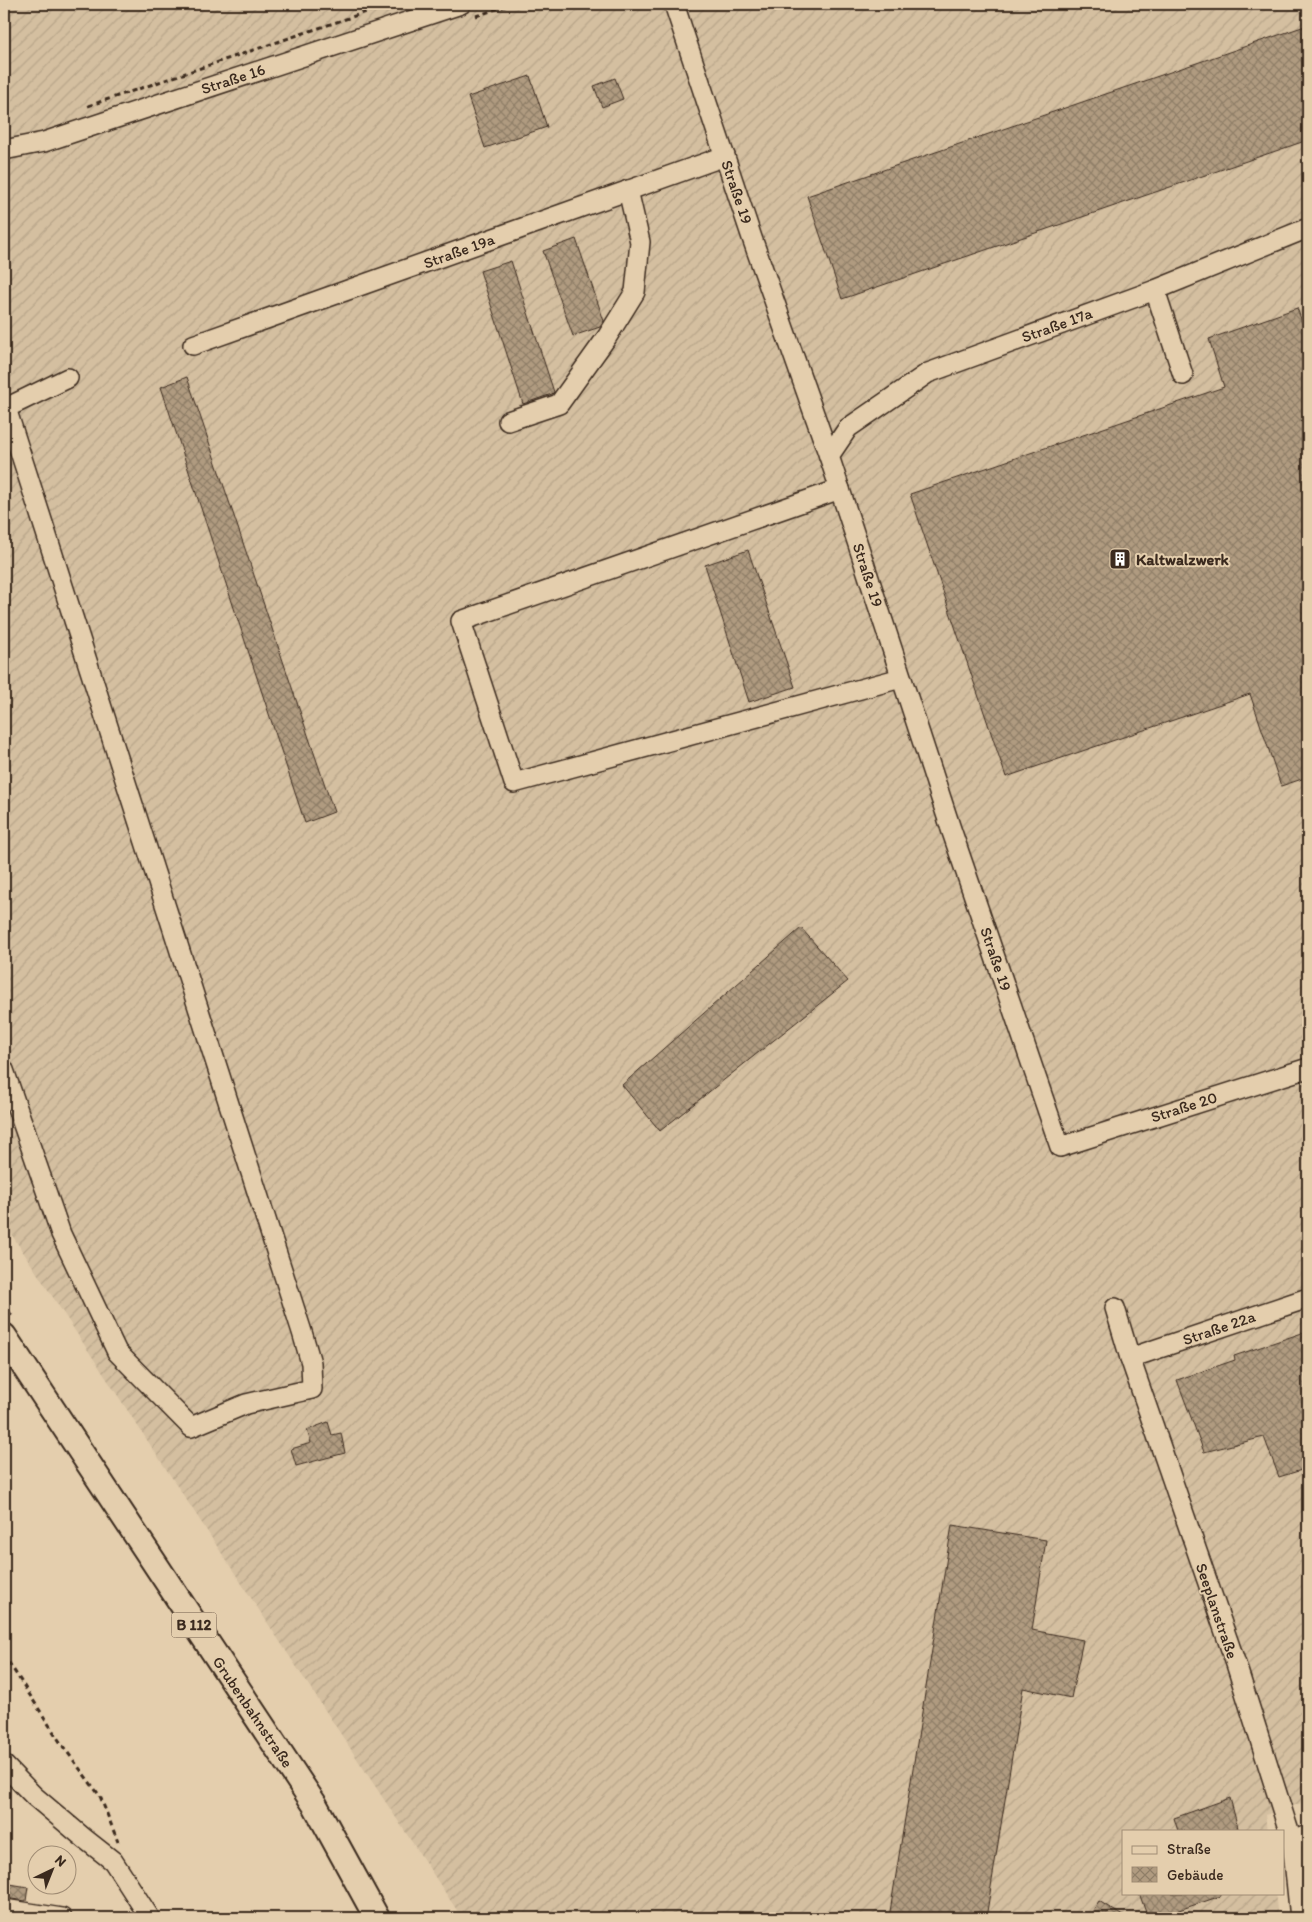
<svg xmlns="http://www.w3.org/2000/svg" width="1312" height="1922" font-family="Itim,sans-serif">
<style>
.industrial{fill:url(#industrial-furrows)}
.building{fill:url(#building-cross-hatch);stroke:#3b2a1e}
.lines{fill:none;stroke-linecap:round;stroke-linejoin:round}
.minor-casing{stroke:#3b2a1e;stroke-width:22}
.major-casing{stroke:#3b2a1e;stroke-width:28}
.path{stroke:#3b2a1e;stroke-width:3;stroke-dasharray:5 4;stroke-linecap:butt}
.minor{stroke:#e4cead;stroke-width:19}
.major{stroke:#e4cead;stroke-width:24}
.labels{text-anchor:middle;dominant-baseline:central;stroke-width:4;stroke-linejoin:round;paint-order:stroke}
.shield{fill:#e4cead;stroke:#6e5b49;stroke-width:1}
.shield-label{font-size:15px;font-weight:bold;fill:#3b2a1e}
.street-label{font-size:16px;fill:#3b2a1e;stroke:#e4cead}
.poi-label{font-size:16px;font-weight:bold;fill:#3b2a1e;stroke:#e4cead;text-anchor:start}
</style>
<defs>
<pattern id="industrial-furrows" width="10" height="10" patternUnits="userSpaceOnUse" patternTransform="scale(1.25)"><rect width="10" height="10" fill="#d4bfa0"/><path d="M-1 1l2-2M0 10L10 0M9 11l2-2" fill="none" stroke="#b7a489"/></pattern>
<pattern id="building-cross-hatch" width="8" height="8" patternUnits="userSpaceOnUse" patternTransform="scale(1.25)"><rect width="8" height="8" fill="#b09b80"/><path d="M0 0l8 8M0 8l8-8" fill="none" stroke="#907f68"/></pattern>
</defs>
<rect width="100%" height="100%" fill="#e4cead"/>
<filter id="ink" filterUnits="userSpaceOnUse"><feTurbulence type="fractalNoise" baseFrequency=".02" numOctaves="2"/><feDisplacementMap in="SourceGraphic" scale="10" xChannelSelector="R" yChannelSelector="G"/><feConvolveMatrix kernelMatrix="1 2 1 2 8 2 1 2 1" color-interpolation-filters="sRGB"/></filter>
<g filter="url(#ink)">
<polygon class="industrial" points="4,4 1308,4 1308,1801 1265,1815 1267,1831 1123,1831 1123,1893 1275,1893 1278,1918 462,1918 4,1223"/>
<g class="building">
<polygon points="1308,25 1308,140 842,299 807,196"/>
<polygon points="530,76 547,127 485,148 468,97"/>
<polygon points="615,78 623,99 602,107 594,86"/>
<polygon points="576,239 604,321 600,327 573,336 543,251"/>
<polygon points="511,261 554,392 552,394 523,404 480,271"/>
<polygon points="1297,308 1308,338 1308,777 1281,786 1250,694 1006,777 910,494 1224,387 1209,339"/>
<polygon points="187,377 334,812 305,823 161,387"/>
<polygon points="748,550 795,687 749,702 705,565"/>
<polygon points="801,928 848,981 660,1131 622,1085"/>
<polygon points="1308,1331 1308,1468 1279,1477 1264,1437 1204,1452 1177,1380 1235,1360 1234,1356"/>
<polygon points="328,1422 332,1435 341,1433 345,1453 296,1466 291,1449 311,1443 307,1430"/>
<polygon points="952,1525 1046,1540 1032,1630 1083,1640 1071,1698 1023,1688 986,1918 889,1918"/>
<polygon points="1230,1798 1238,1828 1229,1831 1178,1831 1174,1818"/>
<polygon points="4,1883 28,1887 26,1901 4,1898"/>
<polygon points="1139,1893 1221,1893 1221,1896 1155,1918 1148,1918"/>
<polygon points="1099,1901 1126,1918 1088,1918"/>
</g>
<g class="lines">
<g class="minor-casing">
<g id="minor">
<polyline points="674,4 752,238 829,456 951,829 1060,1147 1308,1068"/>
<polyline points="4,150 44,142 461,4"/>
<polyline points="1155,290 1183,375"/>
<polyline points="193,345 725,156"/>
<polyline points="4,409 68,378"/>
<polyline points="508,421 559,404 607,337 635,292 640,242 628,190"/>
<polyline points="829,456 848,428 928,373 1155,290 1308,228"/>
<polyline points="840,489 461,621 514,783 901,678"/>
<polyline points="4,1070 61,1234 117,1352 191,1427 246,1404 312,1389 311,1363 302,1332 6,408"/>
<polyline points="1115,1308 1130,1358 1236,1664 1292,1841 1300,1918"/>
<polyline points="1130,1358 1308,1298"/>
<polyline points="4,1765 34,1796 85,1839 113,1861 150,1918"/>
<polyline points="1292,1841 1308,1835"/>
<polyline points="4,1909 62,1918"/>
</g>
</g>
<g class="major-casing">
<polyline id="major" points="4,1336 315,1805 377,1918"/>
</g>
<g class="path">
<polyline points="476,16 511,4"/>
<polyline points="88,106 390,4"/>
<polyline points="4,1304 13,1318"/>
<polyline points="4,1655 62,1745 100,1796 118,1842"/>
</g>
<use href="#minor" class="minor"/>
<use href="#major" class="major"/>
</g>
</g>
<defs>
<g id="building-square" transform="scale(1.125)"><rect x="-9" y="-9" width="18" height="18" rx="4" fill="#3b2a1e" stroke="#e4cead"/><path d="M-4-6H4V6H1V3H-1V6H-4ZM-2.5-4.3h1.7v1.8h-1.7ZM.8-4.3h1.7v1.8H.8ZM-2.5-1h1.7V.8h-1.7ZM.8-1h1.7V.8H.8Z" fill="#fff"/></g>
</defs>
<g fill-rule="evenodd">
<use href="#building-square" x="1120" y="559"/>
</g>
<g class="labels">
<rect class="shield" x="171.5" y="1612.5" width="45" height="25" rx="4"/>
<g class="shield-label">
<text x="194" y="1625">B 112</text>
</g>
<g class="street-label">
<text transform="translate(233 79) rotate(-18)">Straße 16</text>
<text transform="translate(737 192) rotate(71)">Straße 19</text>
<text transform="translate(459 251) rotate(-20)">Straße 19a</text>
<text transform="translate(1057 325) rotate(-20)">Straße 17a</text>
<text transform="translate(868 575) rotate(72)">Straße 19</text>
<text transform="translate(996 959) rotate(71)">Straße 19</text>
<text transform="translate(1184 1107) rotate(-18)">Straße 20</text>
<text transform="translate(1219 1328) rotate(-19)">Straße 22a</text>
<text transform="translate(1217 1611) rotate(71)">Seeplanstraße</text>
<text transform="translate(253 1712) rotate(56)">Grubenbahnstraße</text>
</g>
<g class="poi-label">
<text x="1136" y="559">Kaltwalzwerk</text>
</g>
</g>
<rect width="1312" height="1922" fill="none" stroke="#e4cead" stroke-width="20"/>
<rect x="10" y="10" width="1292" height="1902" fill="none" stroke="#3b2a1e" stroke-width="2" filter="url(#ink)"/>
<rect x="1122" y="1830" width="162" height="65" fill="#e4cead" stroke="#a08c74"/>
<rect x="1132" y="1846" width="25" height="8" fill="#e4cead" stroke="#a08c74"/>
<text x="1167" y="1854" font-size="15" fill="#3b2a1e">Straße</text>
<rect x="1132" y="1867" width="25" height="15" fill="url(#building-cross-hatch)" stroke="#a08c74"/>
<text x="1167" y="1880" font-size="15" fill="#3b2a1e">Gebäude</text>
<g transform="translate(52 1870) rotate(43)"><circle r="24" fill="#e4cead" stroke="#a08c74"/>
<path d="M0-4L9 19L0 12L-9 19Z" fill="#3b2a1e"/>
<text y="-8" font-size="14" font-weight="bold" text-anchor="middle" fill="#3b2a1e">N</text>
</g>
</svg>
